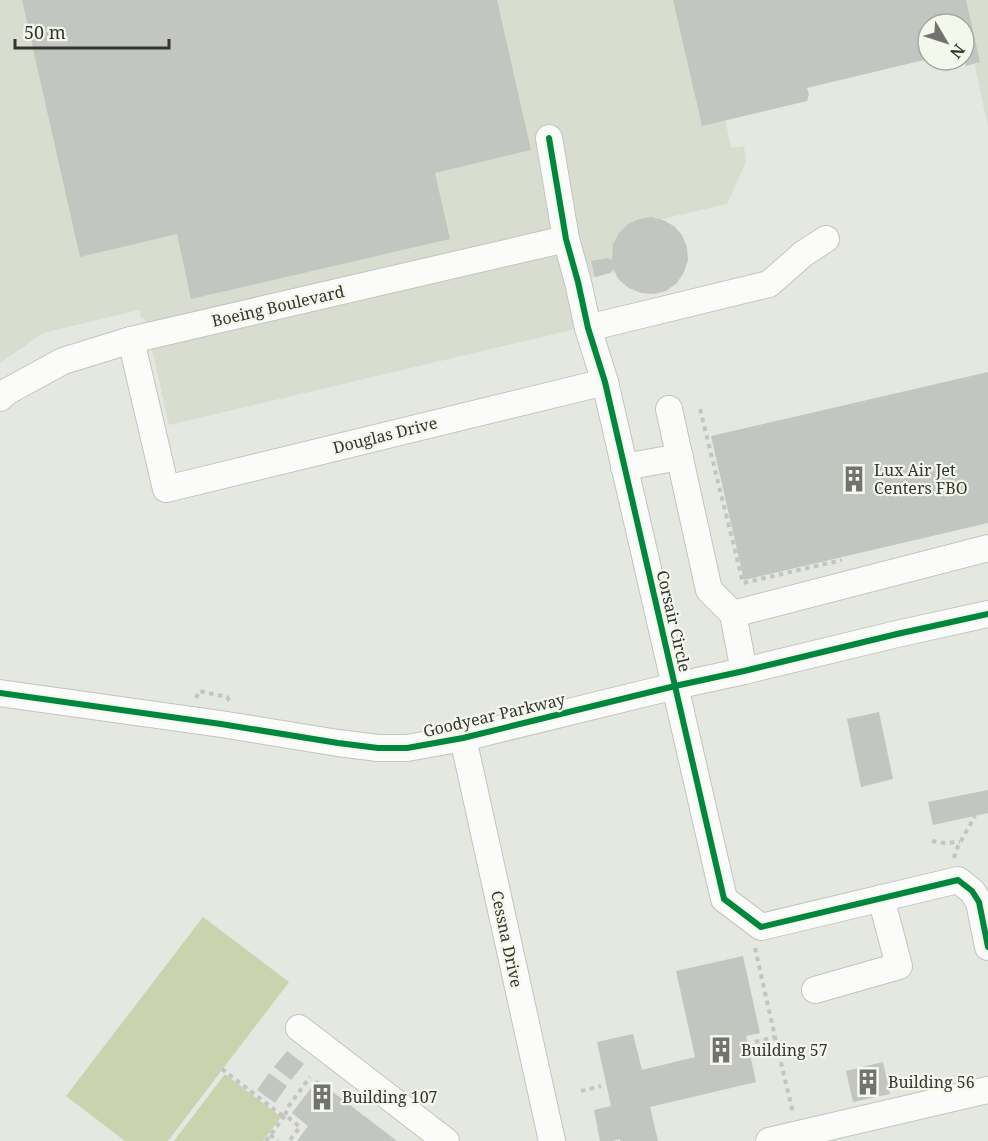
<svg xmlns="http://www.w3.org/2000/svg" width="988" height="1141" font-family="'Noto Serif',serif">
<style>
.built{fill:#d9ddd0}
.green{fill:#cad3ae}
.building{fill:#c3c5c1}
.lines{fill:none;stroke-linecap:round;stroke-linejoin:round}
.minor-casing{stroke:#c3c5c0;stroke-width:28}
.path{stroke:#c4c5c3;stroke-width:4;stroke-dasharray:4.5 4.5;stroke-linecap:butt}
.minor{stroke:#fbfbfa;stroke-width:26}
.cycleway-casing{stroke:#f4f7eb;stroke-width:10}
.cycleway{stroke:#00873e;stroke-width:6}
.labels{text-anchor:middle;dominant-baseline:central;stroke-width:4.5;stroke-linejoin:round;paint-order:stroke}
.street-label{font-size:16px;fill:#343530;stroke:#f4f7eb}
.poi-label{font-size:16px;fill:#343530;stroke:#f4f7eb;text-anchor:start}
</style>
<rect width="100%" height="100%" fill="#e5e7e1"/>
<polygon class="built" points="0,0 988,0 988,127 973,57 964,24 928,24 722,103 731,148 744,146 746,162 727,204 649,222 619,271 566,284 576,329 169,425 145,319 141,318 139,310 43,333 0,363"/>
<g class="green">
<polygon points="203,917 289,982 168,1141 125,1141 66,1096"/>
<polygon points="225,1074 281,1117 263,1141 174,1141"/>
</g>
<g class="building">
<polygon points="22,0 497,0 531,150 435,173 450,239 191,299 177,234 80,257"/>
<polygon points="673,0 966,0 980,62 966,66 964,57 964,24 928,24 928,59 807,88 809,94 807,101 702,126"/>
<polygon points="651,217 663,220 674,226 682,235 687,247 688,260 684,272 677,283 666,291 654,294 641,293 629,288 619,280 613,269 610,273 595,277 591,261 607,258 612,260 613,244 619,233 628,224 639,219"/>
<polygon points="988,372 988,523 744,580 711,436"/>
<polygon points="879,712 893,779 861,787 847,719"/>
<polygon points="988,790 988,813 933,825 928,802"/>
<polygon points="743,956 760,1033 746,1036 756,1082 650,1107 658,1141 620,1141 620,1139 613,1141 600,1141 594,1110 611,1106 597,1042 633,1034 642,1070 695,1057 676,971"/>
<polygon points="287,1051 304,1064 291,1080 274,1067"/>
<polygon points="883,1062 890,1094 853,1102 846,1071"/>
<polygon points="269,1073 287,1086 275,1103 257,1090"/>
<polygon points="317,1080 397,1141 297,1141 308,1126 292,1113"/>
</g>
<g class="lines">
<g class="minor-casing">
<g id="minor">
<polyline points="549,138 566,239 578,282 588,328 605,382 724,899 761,927 958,880 972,891 979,902 988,947"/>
<polyline points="588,328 769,284 803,254 826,239"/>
<polyline points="131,340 166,489 605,382"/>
<polyline points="0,398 8,391 63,361 131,340 566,239"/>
<polyline points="669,409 709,590 733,614 988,548"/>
<polyline points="624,467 680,457"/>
<polyline points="733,614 744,671"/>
<polyline points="0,693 221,724 338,743 378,748 407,748 463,738 675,686 744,671 897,634 988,614"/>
<polyline points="463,738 552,1141"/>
<polyline points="815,990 899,966 881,898"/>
<polyline points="299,1028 446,1141"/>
<polyline points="769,1141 988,1090"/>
</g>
</g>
<g class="path">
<polyline points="700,409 743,583 842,560"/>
<polyline points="196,698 199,691 227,697 230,702"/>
<polyline points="932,841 944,843 960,842"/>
<polyline points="954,858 956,850 975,816"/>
<polyline points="755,948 775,1037 793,1113"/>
<polyline points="755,1042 775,1037"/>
<polyline points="222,1069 284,1117"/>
<polyline points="581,1091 601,1086"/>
<polyline points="285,1115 288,1107 310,1077"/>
<polyline points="270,1135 278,1141"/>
<polyline points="266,1141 285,1115 300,1127 289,1141"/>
</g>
<use href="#minor" class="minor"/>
<g class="cycleway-casing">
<g id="cycleway">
<polyline points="549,138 566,239 578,282 588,328 605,382 724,899 761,927 958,880 972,891 979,902 988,947"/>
<polyline points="0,693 221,724 338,743 378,748 407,748 463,738 675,686 744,671 897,634 988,614"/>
</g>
</g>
<use href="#cycleway" class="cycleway"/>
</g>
<defs>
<g id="building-bare" transform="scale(2.07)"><path d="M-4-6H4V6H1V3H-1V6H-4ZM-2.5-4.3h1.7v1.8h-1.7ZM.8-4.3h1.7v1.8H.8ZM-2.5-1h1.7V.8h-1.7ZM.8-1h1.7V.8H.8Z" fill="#72736e" stroke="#f4f7eb" stroke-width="2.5" paint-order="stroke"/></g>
</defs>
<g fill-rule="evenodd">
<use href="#building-bare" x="854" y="479"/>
<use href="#building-bare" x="721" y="1050"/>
<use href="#building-bare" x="868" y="1082"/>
<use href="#building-bare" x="322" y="1097"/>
</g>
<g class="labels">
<g class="street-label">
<text transform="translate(278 306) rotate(-13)">Boeing Boulevard</text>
<text transform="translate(385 435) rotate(-14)">Douglas Drive</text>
<text transform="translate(674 621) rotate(77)">Corsair Circle</text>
<text transform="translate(494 715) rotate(-13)">Goodyear Parkway</text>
<text transform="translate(507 939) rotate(78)">Cessna Drive</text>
</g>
<g class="poi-label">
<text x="874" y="470">Lux Air Jet<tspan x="874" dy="18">Centers FBO</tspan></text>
<text x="741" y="1050">Building 57</text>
<text x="888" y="1082">Building 56</text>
<text x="342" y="1097">Building 107</text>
</g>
</g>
<g transform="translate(946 42) rotate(129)"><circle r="28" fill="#f4f7eb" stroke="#a7a9a0" stroke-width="1.5"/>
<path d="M0-4.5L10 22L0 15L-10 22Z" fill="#72736e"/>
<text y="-9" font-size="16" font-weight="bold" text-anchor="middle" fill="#343530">N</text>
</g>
<path d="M15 39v9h154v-9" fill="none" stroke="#343530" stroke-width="3"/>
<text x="24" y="39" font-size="18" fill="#343530" stroke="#f4f7eb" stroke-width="4.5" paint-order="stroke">50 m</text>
</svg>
